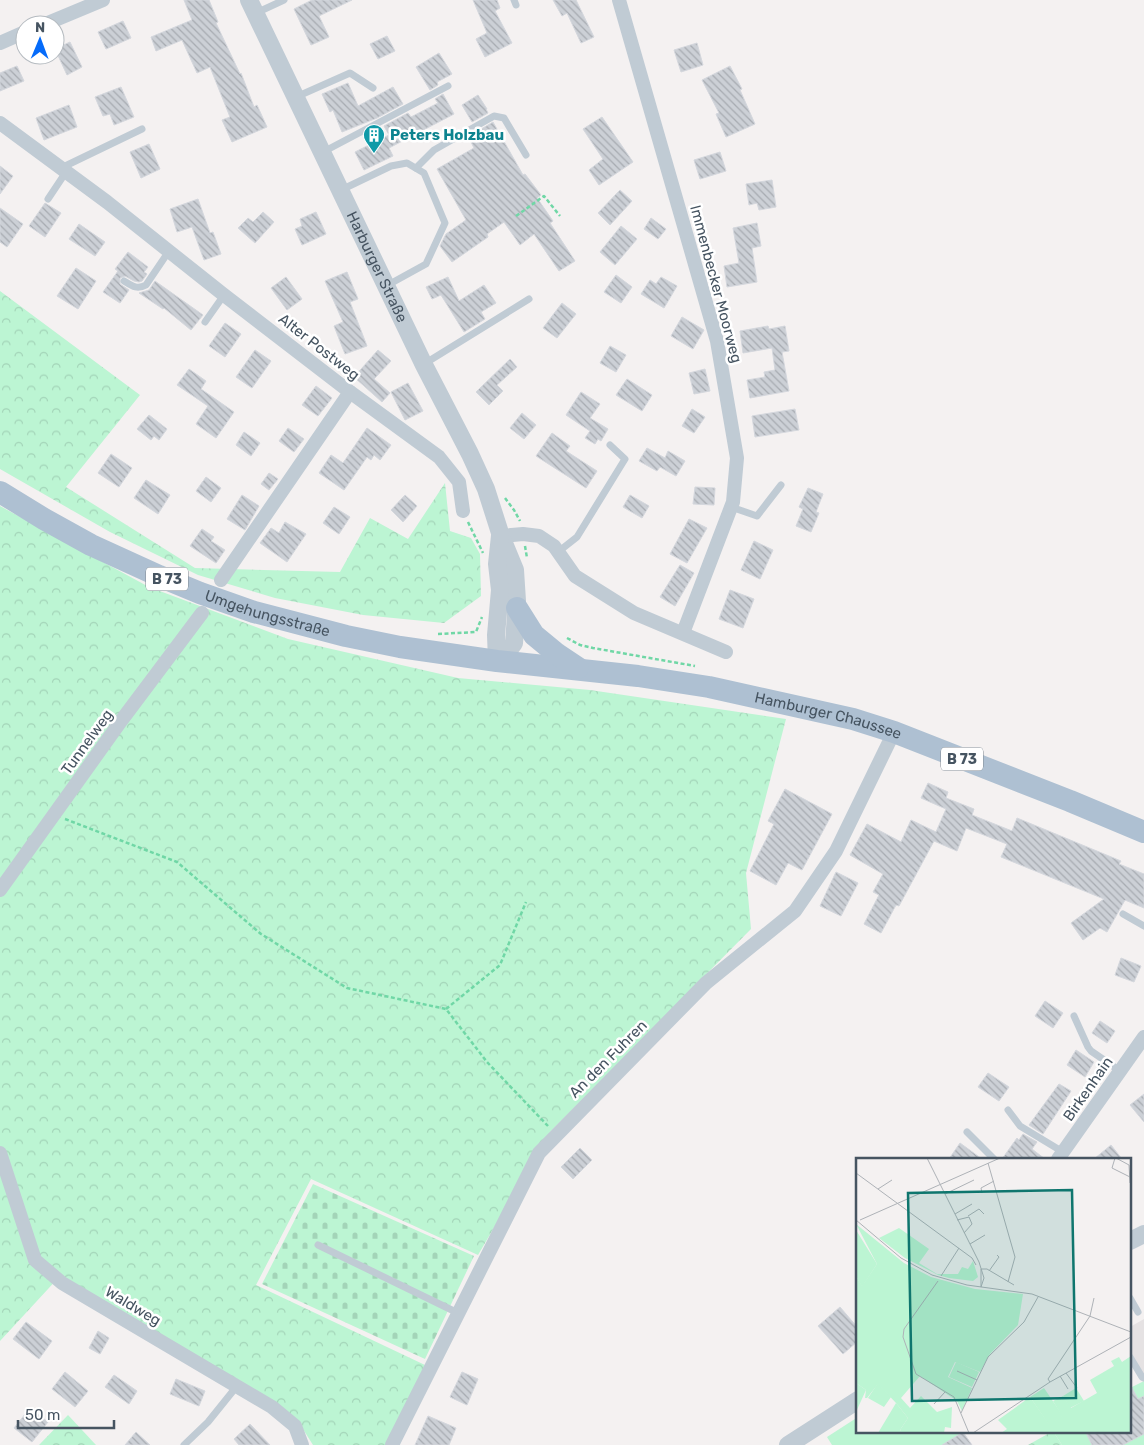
<svg xmlns="http://www.w3.org/2000/svg" width="1144" height="1445" font-family="Rubik,sans-serif">
<style>
.education{fill:#e5e2e3}
.grass{fill:#bcf5d3}
.forest{fill:url(#forest-crowns)}
.cemetery{fill:url(#cemetery-stones)}
.building{fill:url(#building-back-hatch);stroke:#d4d7dd}
.lines{fill:none;stroke-linecap:round;stroke-linejoin:round}
.path{stroke:#70d7a6;stroke-width:2.5;stroke-dasharray:4 2.5;stroke-linecap:butt}
.service{stroke:#c0cbd4;stroke-width:7}
.minor{stroke:#c0cbd4;stroke-width:14}
.tertiary{stroke:#c0cbd4;stroke-width:18}
.primary{stroke:#aec0d2;stroke-width:22}
.labels{text-anchor:middle;dominant-baseline:central;stroke-width:5;stroke-linejoin:round;paint-order:stroke}
.shield{fill:#fff;stroke:#7e8790;stroke-width:1}
.shield-label{font-size:14px;font-weight:bold;fill:#465461}
.culture-label{font-size:15px;font-weight:bold;fill:#0d838f;stroke:#fff;text-anchor:start}
.street-label{font-size:15px;fill:#465461;stroke:#fff}
.inset-road{fill:none;stroke:#aeb2b7;stroke-width:1}
.view{fill:#0f766e;fill-opacity:0.15;stroke:#0f766e;stroke-width:2.5}
.inset-edge{fill:none;stroke:#465461;stroke-width:2.5}
</style>
<defs>
<pattern id="forest-crowns" width="20" height="18" patternUnits="userSpaceOnUse" patternTransform="scale(1.25)"><rect width="20" height="18" fill="#bcf5d3"/><path d="M2 6a3 3 0 1 1 6 0M12 15a3 3 0 1 1 6 0" fill="none" stroke="#a3d4b8"/></pattern>
<pattern id="cemetery-stones" width="16" height="16" patternUnits="userSpaceOnUse" patternTransform="scale(1.25)"><rect width="16" height="16" fill="#bcf5d3"/><path d="M2 7V4a2 2 0 0 1 4 0v3zM10 15v-3a2 2 0 0 1 4 0v3z" fill="#a3d4b8"/></pattern>
<pattern id="building-back-hatch" width="6" height="6" patternUnits="userSpaceOnUse" patternTransform="scale(1.25)"><rect width="6" height="6" fill="#ccd0d6"/><path d="M-1 5l2 2M0 0l6 6M5-1l2 2" fill="none" stroke="#a7abb1"/></pattern>
</defs>
<rect width="100%" height="100%" fill="#f4f1f1"/>
<polygon class="education" points="1144,1319 1144,1378 1130,1357 1130,1327"/>
<g class="grass">
<polygon points="1144,1381 1144,1445 1062,1445 1053,1431 1130,1431 1130,1388"/>
<polygon points="858,1417 858,1431 962,1431 971,1445 832,1445 827,1437"/>
</g>
<g class="forest">
<polygon points="0,291 140,395 66,487 195,568 340,572 370,518 408,539 445,483 450,531 471,538 480,554 481,596 444,623 363,615 275,598 198,575 110,532 0,469"/>
<polygon points="0,506 149,587 288,639 458,678 590,690 786,719 746,873 751,929 550,1132 478,1255 311,1179 256,1285 425,1365 386,1445 313,1445 301,1426 60,1276 0,1341"/>
<polygon points="68,1415 96,1445 39,1445"/>
<polygon points="1053,1431 1062,1445 1028,1445"/>
</g>
<polygon class="cemetery" points="313,1184 474,1256 425,1359 262,1284"/>
<g class="building">
<polygon points="184,0 209,0 218,22 216,23 240,74 241,73 254,107 257,105 267,127 232,142 222,120 230,117 210,67 197,73 182,40 156,51 151,37 192,20"/>
<polygon points="312,0 352,0 319,16 329,37 311,45 294,9"/>
<polygon points="473,0 497,0 500,8 495,11 512,43 485,57 476,39 487,33"/>
<polygon points="553,0 576,0 594,37 581,43 567,13 562,16"/>
<polygon points="123,21 131,38 106,49 98,32"/>
<polygon points="387,36 395,51 378,59 370,44"/>
<polygon points="70,42 82,67 67,75 55,49"/>
<polygon points="697,43 703,65 681,72 674,50"/>
<polygon points="439,53 452,74 437,82 438,85 430,90 416,67"/>
<polygon points="17,66 24,81 0,91 0,73"/>
<polygon points="730,66 742,89 740,90 755,124 726,137 716,114 719,113 702,80"/>
<polygon points="348,83 358,106 393,87 403,104 377,118 342,132 333,110 330,112 322,94"/>
<polygon points="121,87 134,117 114,125 110,114 103,116 95,97"/>
<polygon points="443,94 454,114 389,148 393,156 364,170 355,152 389,135 384,126 408,113 411,117 438,103 435,99"/>
<polygon points="478,95 487,109 486,109 488,113 472,122 462,105"/>
<polygon points="69,105 77,127 44,140 36,118"/>
<polygon points="602,117 633,162 599,185 589,170 603,159 583,129"/>
<polygon points="493,122 523,175 525,174 541,195 537,198 553,221 550,223 575,261 559,271 534,234 520,245 504,222 487,234 488,237 452,262 440,246 446,234 466,220 437,169 474,148 469,138 479,133 478,131"/>
<polygon points="149,144 160,169 141,178 130,152"/>
<polygon points="720,152 726,171 700,179 694,160"/>
<polygon points="0,166 13,176 0,194"/>
<polygon points="772,180 776,207 759,210 757,203 749,205 746,184"/>
<polygon points="620,190 632,201 610,225 598,213"/>
<polygon points="198,199 210,233 213,232 221,254 204,260 192,227 177,232 170,209"/>
<polygon points="45,203 61,213 45,237 29,226"/>
<polygon points="0,208 23,224 7,247 0,242"/>
<polygon points="263,212 274,222 255,243 238,228 248,218 253,222"/>
<polygon points="316,212 326,234 302,245 295,229 302,226 300,219"/>
<polygon points="651,218 666,229 658,239 644,229"/>
<polygon points="757,223 761,246 752,248 757,282 727,287 724,266 739,263 733,228"/>
<polygon points="79,224 105,242 95,256 69,239"/>
<polygon points="621,226 637,239 615,265 600,252"/>
<polygon points="128,252 148,267 144,272 147,274 142,281 139,282 134,281 125,276 120,278 120,284 129,290 120,303 103,292 118,271 115,269"/>
<polygon points="76,268 96,281 78,309 57,296"/>
<polygon points="347,272 358,299 350,302 367,346 345,354 334,326 343,322 325,281"/>
<polygon points="616,275 632,287 621,303 604,292"/>
<polygon points="286,277 302,299 287,310 271,288"/>
<polygon points="448,277 459,301 484,285 496,303 481,312 485,319 464,332 441,295 432,299 426,287"/>
<polygon points="661,277 677,286 664,308 641,294 650,280 656,284"/>
<polygon points="155,281 203,315 191,330 164,308 163,309 139,293 149,290"/>
<polygon points="562,303 576,314 557,338 543,328"/>
<polygon points="682,317 704,330 693,349 671,336"/>
<polygon points="225,323 241,334 225,357 209,346"/>
<polygon points="768,326 769,329 785,326 789,351 782,352 789,391 750,398 747,380 765,377 764,372 775,370 772,348 743,353 740,331"/>
<polygon points="610,346 626,355 616,372 600,363"/>
<polygon points="255,350 271,361 252,388 236,377"/>
<polygon points="378,350 391,361 374,379 390,393 382,402 354,377"/>
<polygon points="510,359 517,367 497,385 503,391 489,405 476,392"/>
<polygon points="189,369 206,381 201,389 234,412 216,438 196,424 208,406 177,385"/>
<polygon points="705,369 710,391 694,394 689,373"/>
<polygon points="627,379 652,395 642,411 616,395"/>
<polygon points="408,383 423,411 405,420 391,392"/>
<polygon points="316,386 332,398 318,416 302,405"/>
<polygon points="581,392 600,404 590,418 608,429 601,441 598,439 595,444 585,438 590,431 566,415"/>
<polygon points="692,409 705,417 694,433 682,426"/>
<polygon points="795,409 799,430 755,437 752,416"/>
<polygon points="522,413 536,425 524,439 510,428"/>
<polygon points="149,415 167,429 159,440 154,436 151,440 137,429"/>
<polygon points="288,428 304,439 294,452 279,441"/>
<polygon points="367,428 391,445 380,460 374,455 371,460 367,457 344,490 319,473 331,455 343,463"/>
<polygon points="244,432 260,443 251,456 236,445"/>
<polygon points="552,433 570,446 566,451 597,471 586,488 536,456"/>
<polygon points="647,448 665,458 668,451 685,461 676,476 660,467 657,471 639,461"/>
<polygon points="111,454 132,468 119,487 98,473"/>
<polygon points="269,473 278,479 269,490 261,484"/>
<polygon points="206,477 221,488 211,502 196,491"/>
<polygon points="146,480 170,495 158,514 134,498"/>
<polygon points="695,487 715,488 714,505 693,504"/>
<polygon points="808,488 823,494 816,512 819,513 811,532 796,526 803,509 799,507"/>
<polygon points="242,495 259,506 245,530 227,519"/>
<polygon points="405,495 417,506 403,522 391,510"/>
<polygon points="630,495 649,506 642,518 623,507"/>
<polygon points="334,507 350,517 339,534 323,523"/>
<polygon points="689,519 707,528 687,563 670,554"/>
<polygon points="285,522 306,534 287,562 260,543 271,528 279,533"/>
<polygon points="202,529 214,537 211,541 225,550 216,563 190,546"/>
<polygon points="754,541 773,550 760,579 741,570"/>
<polygon points="680,565 694,573 675,606 660,597"/>
<polygon points="730,590 754,599 743,628 719,619"/>
<polygon points="928,783 948,792 946,798 974,809 972,815 1012,831 1017,818 1121,861 1119,864 1144,874 1144,908 1125,900 1107,932 1100,928 1083,940 1071,923 1104,899 1001,857 1007,844 966,828 957,851 934,841 899,906 896,905 881,933 864,924 879,895 873,892 883,874 850,855 867,824 901,842 911,820 936,832 946,809 921,798"/>
<polygon points="785,789 832,814 802,870 788,863 776,885 750,871 774,824 768,821"/>
<polygon points="836,872 858,883 841,916 820,906"/>
<polygon points="1121,958 1141,966 1134,982 1115,975"/>
<polygon points="1045,1001 1063,1013 1053,1028 1035,1016"/>
<polygon points="1100,1021 1115,1031 1107,1043 1092,1033"/>
<polygon points="1076,1050 1094,1062 1085,1077 1067,1065"/>
<polygon points="988,1073 1009,1087 999,1101 978,1087"/>
<polygon points="1059,1084 1071,1091 1043,1134 1029,1125"/>
<polygon points="1144,1094 1144,1122 1130,1105"/>
<polygon points="1023,1134 1037,1142 1032,1149 1045,1159 1002,1159 1017,1138 1019,1140"/>
<polygon points="960,1143 982,1159 949,1159"/>
<polygon points="1111,1145 1122,1159 1094,1159"/>
<polygon points="580,1148 592,1160 573,1179 561,1167"/>
<polygon points="840,1307 858,1328 858,1341 843,1354 818,1326"/>
<polygon points="26,1322 52,1341 39,1359 13,1339"/>
<polygon points="98,1331 109,1338 100,1354 89,1348"/>
<polygon points="65,1372 88,1391 75,1407 52,1389"/>
<polygon points="462,1372 478,1379 467,1405 450,1397"/>
<polygon points="114,1375 137,1391 129,1404 105,1387"/>
<polygon points="176,1379 205,1391 199,1406 170,1394"/>
<polygon points="1130,1384 1138,1399 1144,1396 1144,1434 1123,1445 1092,1445 1085,1431 1130,1431"/>
<polygon points="30,1408 48,1422 32,1442 14,1428"/>
<polygon points="428,1416 456,1428 449,1445 415,1445"/>
<polygon points="250,1424 270,1445 239,1445 234,1439"/>
<polygon points="136,1432 150,1445 125,1445"/>
<polygon points="963,1432 972,1445 942,1445"/>
</g>
<g class="lines">
<g class="path">
<polyline points="516,216 544,196 560,216"/>
<polyline points="505,498 514,510 520,521"/>
<polyline points="468,522 483,553"/>
<polyline points="525,546 527,558"/>
<polyline points="438,634 476,632 482,617"/>
<polyline points="567,638 580,645 593,648 695,666"/>
<polyline points="65,819 177,862 261,934 347,988 446,1009 487,1062 548,1126"/>
<polyline points="446,1009 500,965 526,902"/>
</g>
<g class="service">
<polyline points="514,0 516,5"/>
<polyline points="256,13 284,0"/>
<polyline points="296,97 350,73 373,88"/>
<polyline points="323,152 448,86"/>
<polyline points="61,168 142,129"/>
<polyline points="416,168 434,150 494,116 504,118 526,155"/>
<polyline points="341,190 391,166 407,163 424,173 445,223 426,264 386,286"/>
<polyline points="48,199 66,172"/>
<path d="M124,281c8,5 13,9 22,4l23,-34"/>
<polyline points="205,322 224,295"/>
<polyline points="424,364 529,299"/>
<polyline points="731,507 757,516 781,485"/>
<polyline points="558,552 577,537 625,459 610,445"/>
<polyline points="1123,914 1144,926"/>
<polyline points="1074,1016 1088,1047 1091,1051 1120,1071"/>
<polyline points="1008,1110 1020,1126 1063,1152"/>
<polyline points="967,1132 994,1159"/>
<polyline points="318,1245 458,1313"/>
<polyline points="1130,1298 1138,1312"/>
<polyline points="1130,1357 1142,1377 1144,1378"/>
<polyline points="184,1445 208,1422 237,1386"/>
</g>
<g class="minor">
<polyline points="619,0 717,341 737,458 733,502 683,633"/>
<polyline points="43,25 103,0"/>
<polyline points="0,43 25,32"/>
<polyline points="0,123 107,202 224,295 350,392 439,457 459,482 463,511"/>
<polyline points="501,536 523,534 539,536 554,546 575,576 634,613 726,652"/>
<polyline points="221,580 350,392"/>
<polyline points="0,890 121,721 202,613"/>
<polyline points="0,1153 35,1260 62,1283 272,1407 295,1426 302,1445"/>
<polyline points="1058,1159 1144,1037"/>
<polyline points="392,1445 539,1153 706,983 795,911 836,851 894,732"/>
</g>
<g class="tertiary">
<path id="s1" d="M249,0l175,365 46,89 16,35 15,47 14,34 2,31 -3,42 -9,12 -8,6"/>
<polyline points="497,661 496,635 500,590 497,564 500,536"/>
<polyline points="1130,1241 1144,1234"/>
<polyline points="788,1445 858,1400"/>
</g>
<g class="primary">
<path id="s2" d="M0,492l44,27 47,26 68,31 41,17 54,19 92,24 54,11 97,14 141,15 71,11 144,32 41,13 176,69 74,31"/>
<polyline points="517,608 534,635 557,654 578,668"/>
</g>
</g>
<defs>
<g id="building-pin" transform="scale(1.125)"><path d="M0 17L-7.5 6A9.5 9.5 0 1 1 7.5 6Z" fill="#0f9aa8" stroke="#fff"/><path d="M-4-6H4V6H1V3H-1V6H-4ZM-2.5-4.3h1.7v1.8h-1.7ZM.8-4.3h1.7v1.8H.8ZM-2.5-1h1.7V.8h-1.7ZM.8-1h1.7V.8H.8Z" fill="#fff"/></g>
</defs>
<g fill-rule="evenodd">
<use href="#building-pin" x="374" y="135"/>
</g>
<g class="labels">
<g class="shield">
<rect x="146" y="567.5" width="42" height="23" rx="4"/>
<rect x="941" y="747.5" width="42" height="23" rx="4"/>
</g>
<g class="shield-label">
<text x="167" y="579">B 73</text>
<text x="962" y="759">B 73</text>
</g>
<g class="culture-label">
<text x="390" y="135">Peters Holzbau</text>
</g>
<g class="street-label">
<text stroke="none"><textPath href="#s1" startOffset="296">Harburger Straße</textPath></text>
<text transform="translate(716 284) rotate(75)">Immenbecker Moorweg</text>
<text transform="translate(319 347) rotate(38)">Alter Postweg</text>
<text stroke="none"><textPath href="#s2" startOffset="295">Umgehungsstraße</textPath></text>
<text stroke="none"><textPath href="#s2" startOffset="866">Hamburger Chaussee</textPath></text>
<text transform="translate(87 742) rotate(-54)">Tunnelweg</text>
<text transform="translate(608 1059) rotate(-45)">An den Fuhren</text>
<text transform="translate(1088 1089) rotate(-55)">Birkenhain</text>
<text transform="translate(133 1306) rotate(31)">Waldweg</text>
</g>
</g>
<g transform="translate(856 1158)">
<rect width="275" height="275" fill="#f4f1f1"/>
<path d="M0,72l21,34 -15,23 -6,-11zM0,225l10,7 -10,22zM22,225l13,14 -7,10 -16,-9zM188,230l19,28 -14,9 -19,-28zM220,230l8,13 -14,7 -7,-12zM40,245l12,15 -8,12 2,3h-24z" fill="#bcf5d3"/>
<path d="M0,66l48,39 27,14 44,12 48,5 -5,31 -28,29 -10,18 -25,-10 -7,15 24,11 -10,23 -5,-10 -37,-25 -19,22 9,10 11,-12 16,16 15,-5 -1,21 -6,-1 -1,6h-42l-2,-3 8,-12 -12,-15 -18,-19 -11,14h-2l1,-8 -10,-7v-107l6,10 15,-22zM43,70l30,21 -10,14 18,11h21l4,-7 6,2 5,-8 5,16 -5,4 -24,-3 -11,-3 -33,-17 -26,-20zM275,198v77h-130l6,-4 -9,-9 32,-23 19,27 13,-8 -9,-15 10,-5 8,12 26,-15 -7,-13 24,-14 -3,-5 8,-4 3,5z" fill="#bcf5d3"/>
<path d="M100,204l23,10 -7,15 -23,-10z" fill="#bcf5d3"/>
<path class="inset-road" d="M71,0l52,104 5,16 -3,9M259,0l-3,10 18,9M260,0l13,7 1,18M132,5l27,94 -7,25M0,15l116,85 4,7M22,31l14,-9M126,35l-1,-5 13,-7M89,36l29,-14M99,56l17,-10M112,58l11,-7 5,5M0,62l45,38 31,17 35,10 65,9 99,38M4,62l140,-62M101,62l12,-3 3,7 -8,9M114,86l15,-9M125,111h6l27,16M133,113l10,-14 -2,-2M85,118l18,-28M82,123l-34,48 -1,8 13,37 38,23 15,36M125,129v-18M101,213l20,9M210,215l11,15M204,218l8,13M194,224l-2,-3 42,-63 4,-18M78,246l11,-12M105,255l27,-56 36,-35 14,-25M117,275l77,-51 81,-45"/>
<path class="view" d="M216,32l4,208 -164,3 -4,-208z"/>
<rect width="275" height="275" class="inset-edge"/>
</g>
<g transform="translate(40 40) rotate(1)"><circle r="24" fill="#ffffff" stroke="#b5bbc0"/>
<path d="M0-4L9 19L0 12L-9 19Z" fill="#056bfa"/>
<text y="-8" font-size="14" font-weight="bold" text-anchor="middle" fill="#465461">N</text>
</g>
<path d="M18 1420v8h96v-8" fill="none" stroke="#465461" stroke-width="2.5"/>
<text x="25" y="1420" font-size="15" fill="#465461" stroke="#ffffff" stroke-width="4" paint-order="stroke">50 m</text>
</svg>
